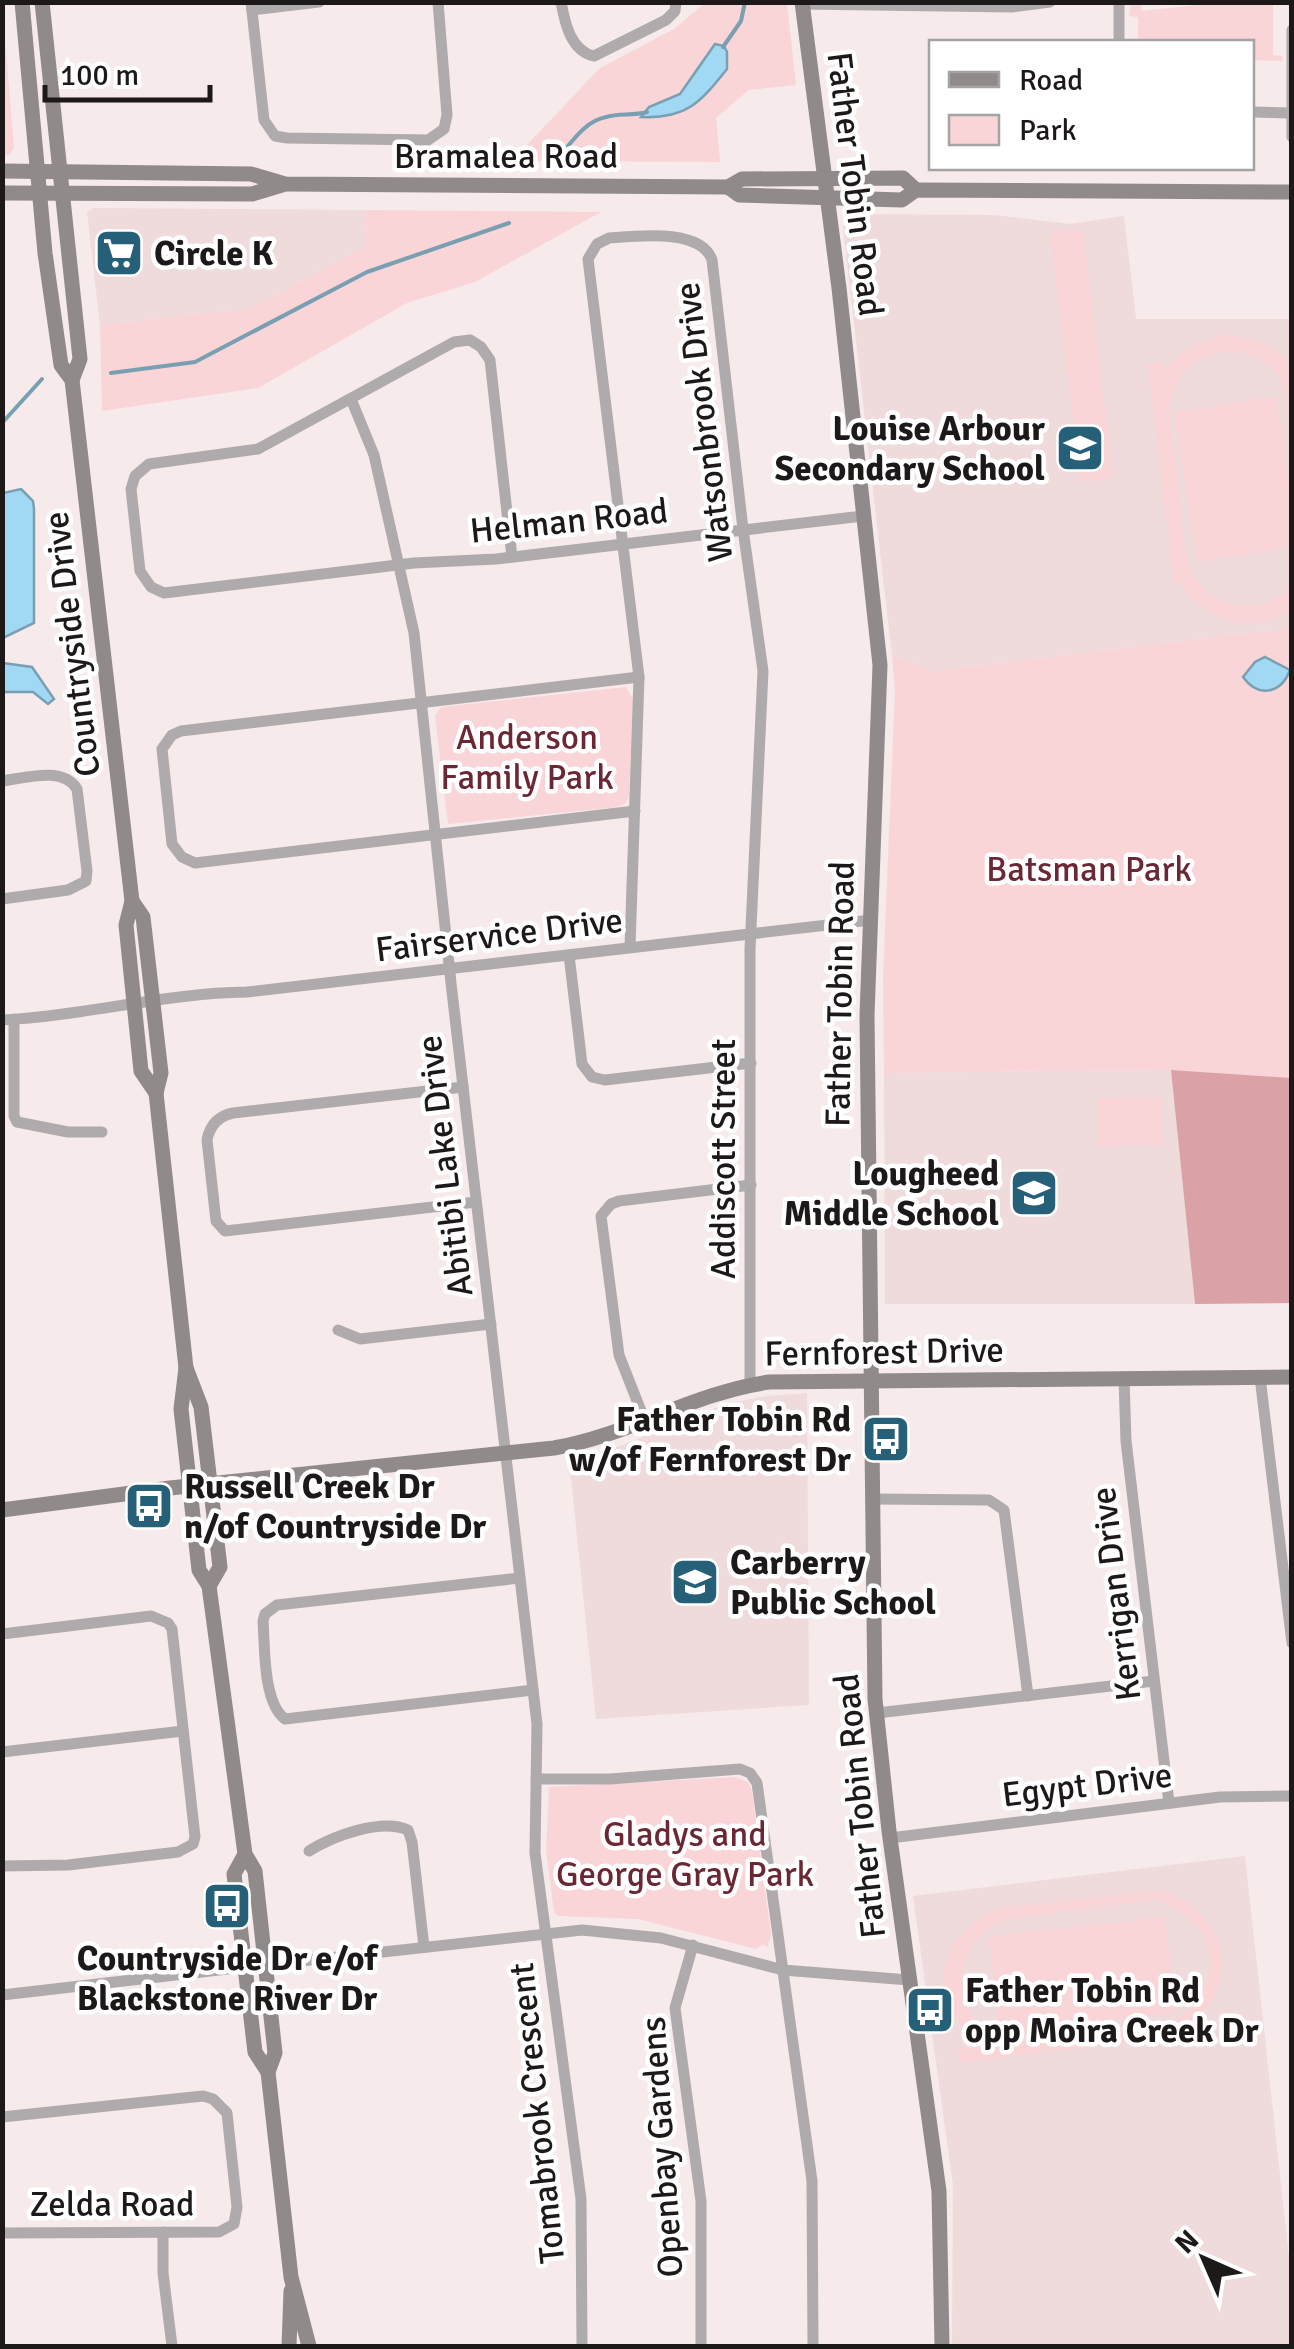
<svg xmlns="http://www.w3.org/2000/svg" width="1294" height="2349" font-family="Signika,sans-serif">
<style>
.built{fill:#efdadc}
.green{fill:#f9d5d8;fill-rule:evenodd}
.forest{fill:#daa1a7}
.water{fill:#a1d8f3;stroke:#799fb2;stroke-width:2.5}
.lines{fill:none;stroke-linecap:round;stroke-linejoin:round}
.stream{stroke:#799fb2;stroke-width:4}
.street{stroke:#afaaab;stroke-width:11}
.secondary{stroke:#918a8a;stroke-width:15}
.labels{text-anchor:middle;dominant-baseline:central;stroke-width:9;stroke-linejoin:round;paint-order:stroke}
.street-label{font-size:35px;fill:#1d1919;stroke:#fff}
.poi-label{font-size:35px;font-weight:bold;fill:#1d1919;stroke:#fff;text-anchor:start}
.park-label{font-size:35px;fill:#6b2733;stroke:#fff}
</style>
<rect width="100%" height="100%" fill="#f6eaeb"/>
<g class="built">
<polygon points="94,208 366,210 365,247 252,308 100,325 87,212"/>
<polygon points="854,214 994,215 1070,224 1124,216 1136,319 1291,319 1291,628 935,671 892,656 843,227"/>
<polygon points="1171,1070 1195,1304 885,1304 884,1073"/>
<polygon points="807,1393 809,1705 596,1719 569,1459 620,1446 725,1404 767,1396"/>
<polygon points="1245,1856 1291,2276 1291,2346 952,2346 953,2185 913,1896"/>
</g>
<g class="green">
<polygon points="1135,2 1140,3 1142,11 1215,3 1283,3 1273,4 1273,55 1282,56 1283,61 1252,60 1252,42 1138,42 1138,17 1129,16 1130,7"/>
<polygon points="2,3 14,148 9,155 2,156"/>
<polygon points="705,3 787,3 796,85 749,90 716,118 720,162 523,161 524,148 600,68 674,29"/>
<polygon points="366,210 601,212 475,282 407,303 258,388 102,411 100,325 252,308 365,247"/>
<polygon points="1083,229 1113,478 1081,482 1050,233"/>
<path d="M1225,334l37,7 28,23 1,66c-2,-17 -2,-36 -11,-52 -24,-37 -81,-35 -102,3 -4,6 -7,14 -8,22 -3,21 5,46 7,68 4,29 3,62 11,91 5,17 18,32 34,39 24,11 52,4 69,-15v24c-39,26 -85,12 -110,-26h-7l-26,-219 14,-2 2,7 26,-24z"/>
<polygon points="1276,396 1291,498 1291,547 1197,562 1174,412"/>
<polygon points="1291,628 1291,1078 1171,1070 884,1073 883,977 895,690 892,656 935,671"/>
<polygon points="626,687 633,699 629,796 626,803 618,807 448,824 435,716 441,707"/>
<polygon points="1161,1097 1161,1145 1097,1146 1097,1098"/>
<polygon points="735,1777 748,1782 752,1791 771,1935 767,1948 764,1944 756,1949 638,1919 558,1916 554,1912 546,1850 549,1787"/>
<path d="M1163,1890c74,29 80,106 11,147l-215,26 -1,-14 19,-3c-7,-14 -21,-23 -28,-39 -17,-43 10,-80 47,-99zM1155,1900c65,21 74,87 16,124 -38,5 -76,9 -115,13 -14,2 -32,7 -46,5 -28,-3 -49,-36 -48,-62 0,-29 16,-46 40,-60z"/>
<polygon points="1165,1917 1176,2013 999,2033 989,1936"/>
</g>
<polygon class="forest" points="1171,1070 1291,1078 1291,1303 1195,1304"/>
<g class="water">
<path d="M715,44l9,2 3,6v17c-27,34 -41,50 -86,48l8,-10 31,-13z"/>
<polygon points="21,489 33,501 34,509 34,623 3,638 3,493"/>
<path d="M1265,657l25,13c-9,24 -32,28 -47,7l12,-15z"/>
<polygon points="3,663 32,667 54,699 48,704 33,692 3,692"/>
</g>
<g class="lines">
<g class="stream">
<polyline points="723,47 741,21 745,2"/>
<path d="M562,153c12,-14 24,-32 44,-36 13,-4 27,-1 41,-5"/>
<polyline points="111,373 195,362 367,272 509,223"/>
<polyline points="2,423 42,379"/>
</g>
<g class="street">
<polyline points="251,2 264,120 275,136 287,138 428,140 444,129 447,115 438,2"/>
<path d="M561,2c4,22 10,49 33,54l72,-36 9,-9 1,-9"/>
<polyline points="1119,2 1119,42"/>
<polyline points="802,4 1012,7 1050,2"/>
<polyline points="252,10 319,2"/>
<polyline points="1292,30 1292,137"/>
<polyline points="1252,112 1290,113"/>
<polyline points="351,399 374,455 414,633 451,983 537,1724 535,1853 581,2199 582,2346"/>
<polyline points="512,557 490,360 481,347 470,340 454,342 258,449 149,464 135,476 131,489 140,571 151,587 164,593 414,563 496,559 863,516"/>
<path d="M2,781c24,-3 61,-15 75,8l10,82 -1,10 -18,9 -66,9"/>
<polyline points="635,811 195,863 182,857 172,844 162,749 172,735 181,731 639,677"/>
<path d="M630,947l9,-270 -51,-418 9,-15 12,-6c28,-2 92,-10 103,22l31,269 20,142 -13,278v436"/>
<polyline points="569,955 582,1064 592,1077 605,1080 751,1063"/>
<polyline points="14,1019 14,1116 17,1122 68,1132 102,1132"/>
<path d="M2,1020c83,-4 163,-27 245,-28l624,-72"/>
<path d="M463,1087l-230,26c-15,3 -23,12 -26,27l9,81 9,10 251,-29"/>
<polyline points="338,1330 360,1339 491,1324"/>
<polyline points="1260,1377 1292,1643"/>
<polyline points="1124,1378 1126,1441 1169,1803"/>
<polyline points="645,1421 619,1355 601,1216 611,1204 619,1201 751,1185"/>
<polyline points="874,1499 989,1500 1004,1510 1028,1696"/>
<path d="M520,1578l-243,27 -12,9 -2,7c2,27 0,82 22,98l248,-29"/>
<polyline points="2,1634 151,1616 168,1623 172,1629 195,1837 193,1844 178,1852 68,1865 2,1866"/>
<polyline points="877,1713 1154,1681"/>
<polyline points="2,1752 183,1731"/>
<polyline points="536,1779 610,1779 740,1769 750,1773 757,1783 812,2181 813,2346"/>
<polyline points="890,1838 1220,1797 1292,1796"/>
<path d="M309,1851c24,-15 72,-33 99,-21l4,12 12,105"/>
<polyline points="693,1945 675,2008 701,2201 701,2346"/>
<polyline points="265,1965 582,1930 661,1938 783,1970 909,1980"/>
<polyline points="2,1995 245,1967"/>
<polyline points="2,2117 203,2096 213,2099 227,2113 237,2207 234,2224 219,2232 2,2233"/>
<polyline points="163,2232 163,2273 172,2346"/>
</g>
<g class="secondary">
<polyline points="22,2 45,253 61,365 72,380 132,901 126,925 141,1071 156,1093"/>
<polyline points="42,2 80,359 72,380"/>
<polyline points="802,2 839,288 880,665 867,1015 875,1699 889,1831 939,2191 942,2346"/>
<polyline points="2,171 251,174 285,184 728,187 742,179 903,178 916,190"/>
<polyline points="728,187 739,195 902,200 916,190 1292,192"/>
<polyline points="2,193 252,194 282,185"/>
<polyline points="132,901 143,917 161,1073 156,1093 186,1368 201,1407 220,1567 209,1586"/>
<polyline points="186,1368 181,1409 199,1570 209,1586 245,1854 255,1871 275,2053 268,2072 291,2277 309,2346"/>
<path d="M2,1510l168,-22 384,-40c75,-13 139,-55 215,-66l523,-5"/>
<polyline points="245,1854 234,1874 255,2052 268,2072"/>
<polyline points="289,2346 291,2291"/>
</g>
</g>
<defs>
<g id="supermarket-square" transform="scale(2.5)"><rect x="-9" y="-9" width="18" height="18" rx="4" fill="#255f78" stroke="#fff"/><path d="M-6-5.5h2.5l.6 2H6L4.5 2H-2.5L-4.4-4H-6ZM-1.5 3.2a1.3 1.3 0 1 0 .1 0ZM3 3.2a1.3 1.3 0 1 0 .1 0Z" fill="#fff"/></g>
<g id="school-square" transform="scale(2.5)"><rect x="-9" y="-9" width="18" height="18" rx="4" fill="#255f78" stroke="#fff"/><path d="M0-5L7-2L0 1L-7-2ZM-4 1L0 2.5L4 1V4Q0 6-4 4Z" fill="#fff"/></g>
<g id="bus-square" transform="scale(2.5)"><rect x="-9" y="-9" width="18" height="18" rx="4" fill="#255f78" stroke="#fff"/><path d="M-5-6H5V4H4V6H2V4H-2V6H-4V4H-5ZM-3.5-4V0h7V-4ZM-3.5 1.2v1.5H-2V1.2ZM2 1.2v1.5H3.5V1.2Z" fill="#fff"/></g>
</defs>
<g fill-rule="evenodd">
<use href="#supermarket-square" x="119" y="253"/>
<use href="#school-square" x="1080" y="448"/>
<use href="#school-square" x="1034" y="1193"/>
<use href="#bus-square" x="886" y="1439"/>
<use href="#bus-square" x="149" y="1506"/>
<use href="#school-square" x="695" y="1582"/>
<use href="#bus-square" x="227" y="1906"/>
<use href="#bus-square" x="930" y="2010"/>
</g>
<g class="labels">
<g class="street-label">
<text x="506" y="156">Bramalea Road</text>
<text transform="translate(855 184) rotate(83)">Father Tobin Road</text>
<text transform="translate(704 422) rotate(-97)">Watsonbrook Drive</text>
<text transform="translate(569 521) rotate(-6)">Helman Road</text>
<text transform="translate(72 644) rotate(-97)">Countryside Drive</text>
<text transform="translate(499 935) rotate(-7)">Fairservice Drive</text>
<text transform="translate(840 994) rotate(-89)">Father Tobin Road</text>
<text transform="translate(723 1159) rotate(-90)">Addiscott Street</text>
<text transform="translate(445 1166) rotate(-97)">Abitibi Lake Drive</text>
<text transform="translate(884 1352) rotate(-1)">Fernforest Drive</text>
<text transform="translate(1116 1594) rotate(-97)">Kerrigan Drive</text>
<text transform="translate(1087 1785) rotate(-7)">Egypt Drive</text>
<text transform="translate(860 1806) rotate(-96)">Father Tobin Road</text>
<text transform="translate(537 2113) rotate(-96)">Tomabrook Crescent</text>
<text transform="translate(662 2147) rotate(-94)">Openbay Gardens</text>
<text x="112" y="2204">Zelda Road</text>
</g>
<g class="poi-label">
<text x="154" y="253">Circle K</text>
<text x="1045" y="428" text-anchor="end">Louise Arbour<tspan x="1045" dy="40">Secondary School</tspan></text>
<text x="999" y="1173" text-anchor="end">Lougheed<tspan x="999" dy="40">Middle School</tspan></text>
<text x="851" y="1419" text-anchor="end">Father Tobin Rd<tspan x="851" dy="40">w/of Fernforest Dr</tspan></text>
<text x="184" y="1486">Russell Creek Dr<tspan x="184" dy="40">n/of Countryside Dr</tspan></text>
<text x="730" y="1562">Carberry<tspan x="730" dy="40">Public School</tspan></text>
<text x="227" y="1958" text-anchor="middle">Countryside Dr e/of<tspan x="227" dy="40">Blackstone River Dr</tspan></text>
<text x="965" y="1990">Father Tobin Rd<tspan x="965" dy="40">opp Moira Creek Dr</tspan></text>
</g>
<g class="park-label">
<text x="527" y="737">Anderson<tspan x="527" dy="40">Family Park</tspan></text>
<text x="1089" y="869">Batsman Park</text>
<text x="685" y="1834">Gladys and<tspan x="685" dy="40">George Gray Park</tspan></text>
</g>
</g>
<rect width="1294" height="2349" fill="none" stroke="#1d1919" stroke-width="10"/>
<rect x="929" y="40" width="325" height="130" fill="#ffffff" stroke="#a5a3a3" stroke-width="2.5"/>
<rect x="949" y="72" width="50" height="15" fill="#918a8a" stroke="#a5a3a3" stroke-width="2.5"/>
<text x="1019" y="90" font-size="30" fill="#1d1919">Road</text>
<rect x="949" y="115" width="50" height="30" fill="#f9d5d8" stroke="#a5a3a3" stroke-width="2.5"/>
<text x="1019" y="140" font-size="30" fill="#1d1919">Park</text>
<g transform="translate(1204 2259) rotate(315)" stroke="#ffffff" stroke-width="8" paint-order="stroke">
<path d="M0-8L18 38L0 25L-18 38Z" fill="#1d1919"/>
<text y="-15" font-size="28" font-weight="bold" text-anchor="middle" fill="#1d1919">N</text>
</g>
<path d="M45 85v15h165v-15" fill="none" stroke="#1d1919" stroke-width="5"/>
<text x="60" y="85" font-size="30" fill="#1d1919" stroke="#ffffff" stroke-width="8" paint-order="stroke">100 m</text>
</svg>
